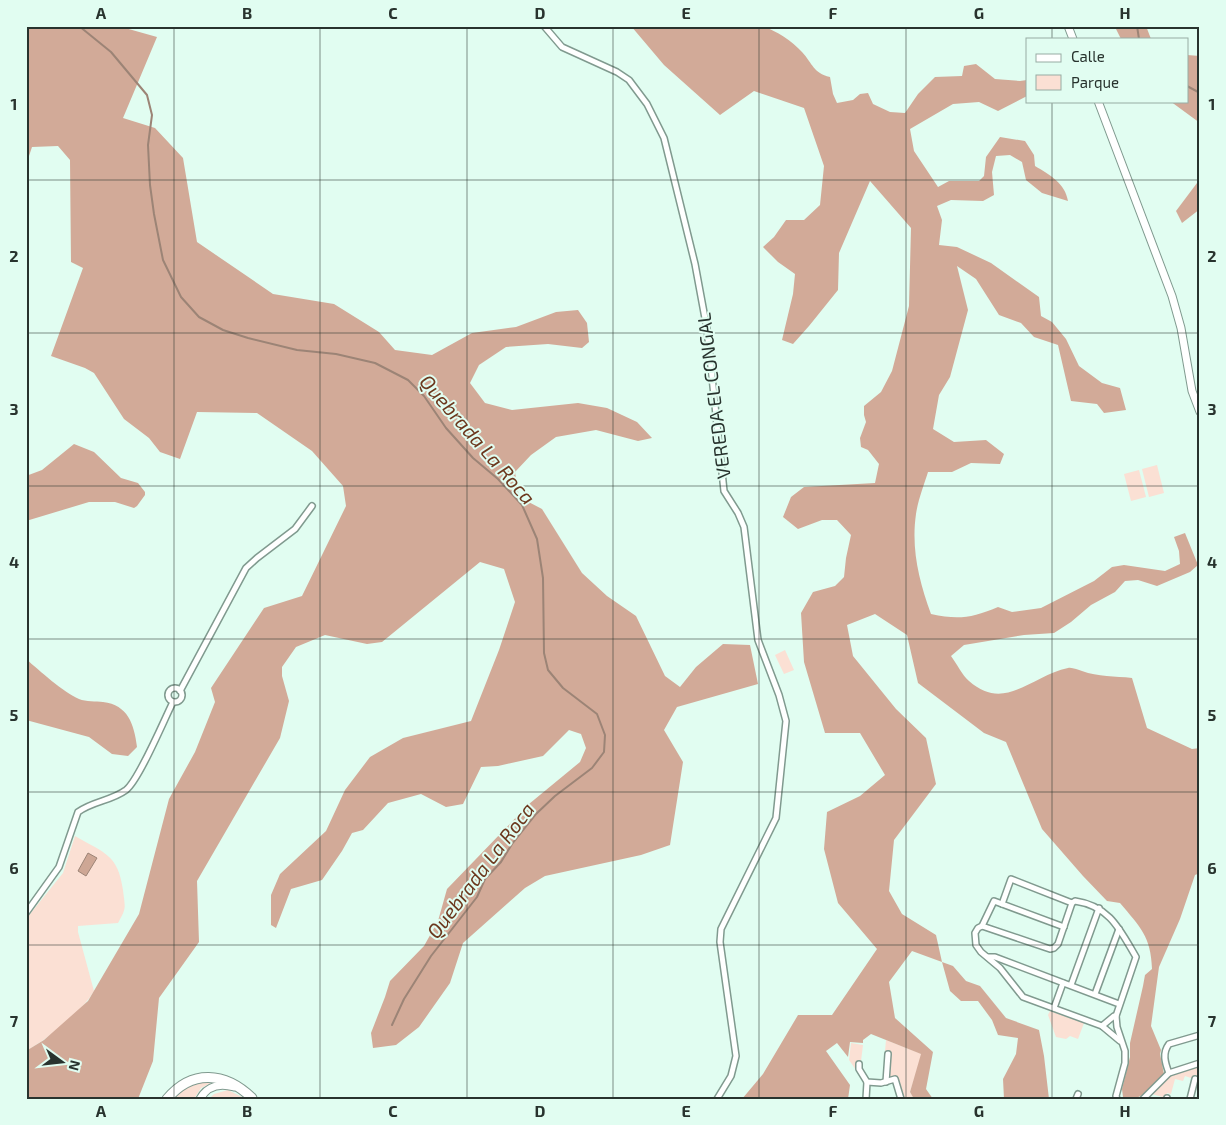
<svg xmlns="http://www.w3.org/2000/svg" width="1226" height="1125" font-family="'Exo 2',sans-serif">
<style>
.green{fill:#fbe0d4}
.forest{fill:#d2aa98}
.water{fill:#cea795;stroke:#9c8476}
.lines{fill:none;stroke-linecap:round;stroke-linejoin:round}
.stream{stroke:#9c8476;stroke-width:2}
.street-casing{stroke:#809a8f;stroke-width:8}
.secondary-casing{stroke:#809a8f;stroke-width:9}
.highway-casing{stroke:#809a8f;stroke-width:11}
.street{stroke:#fff;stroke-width:5}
.secondary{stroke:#fff;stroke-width:7}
.highway{stroke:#fff;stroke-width:9}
.grid{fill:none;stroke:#28332e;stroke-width:1;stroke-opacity:0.55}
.labels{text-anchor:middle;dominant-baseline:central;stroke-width:4;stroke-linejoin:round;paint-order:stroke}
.street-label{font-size:19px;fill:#28332e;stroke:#e1fdf1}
.water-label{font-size:20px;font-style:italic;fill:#6c381e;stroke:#e1fdf1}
.neatline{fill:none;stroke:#28332e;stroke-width:2}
.grid-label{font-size:16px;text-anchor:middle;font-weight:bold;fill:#28332e}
</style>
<rect width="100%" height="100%" fill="#e1fdf1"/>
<g class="green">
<polygon points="1157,465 1164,493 1149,497 1142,469"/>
<polygon points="1139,470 1146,497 1131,501 1124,474"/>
<polygon points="785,650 794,670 784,674 775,655"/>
<path d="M75,836c29,17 43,18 48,54 2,18 4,17 -5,33l-40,3v6l16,59c-14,23 -44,46 -68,60v-132l37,-46z"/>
<polygon points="1050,1011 1084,1023 1078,1039 1070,1036 1066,1039 1056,1037 1048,1015"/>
<polygon points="886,1040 922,1054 910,1092 914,1099 904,1099 896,1077 889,1078 889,1052 885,1051"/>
<polygon points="851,1043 863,1045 861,1061 857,1061 856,1070 849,1060"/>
<path d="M1200,1066v21l-7,2 1,-10 -9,-3 -2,5 -8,-2 -4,15 -4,-1 -1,5 -14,-4c19,-20 21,-21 48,-28z"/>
<polygon points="215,1081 201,1088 194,1099 171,1099 194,1082"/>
<polygon points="228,1090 246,1099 209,1099 214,1094"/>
</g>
<g class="forest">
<polygon points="26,26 118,26 157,37 123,118 155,128 183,158 197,242 273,294 334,304 379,332 395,350 432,355 472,333 516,327 556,312 578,310 587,323 589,342 582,348 548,344 506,347 479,365 470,383 485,403 512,410 578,403 607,408 637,422 652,438 638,441 596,430 556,437 531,455 515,472 519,497 542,509 582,573 607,596 636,616 665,676 680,687 696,667 723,644 750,645 758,684 677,707 664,730 683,762 670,845 641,855 545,876 525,888 463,943 450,983 419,1027 396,1045 373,1048 371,1033 385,997 390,981 424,946 438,921 447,889 529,804 580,762 586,748 581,734 569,730 543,756 498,766 481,767 463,804 446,807 421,794 388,803 363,830 352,833 342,851 322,880 291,889 276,928 271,925 271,895 280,874 326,831 345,790 370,757 403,738 471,721 499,650 515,602 504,569 480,562 382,642 367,644 325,635 296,647 282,667 282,676 289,701 280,738 197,881 199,942 159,998 153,1061 138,1099 26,1099 26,1051 44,1040 88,1001 139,914 169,799 195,752 215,702 211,688 264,608 302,596 346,506 343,486 312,451 257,413 197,412 180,459 160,452 149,438 124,419 94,373 85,368 51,356 83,268 71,262 70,160 58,146 32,147 26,165"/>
<path d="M631,26h131c15,5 30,15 40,26 11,12 11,21 28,25l3,17 4,9 16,-3 7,-6 8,-1 5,11 17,8 15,1 13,-19 17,-17 27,-1 2,-10 12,-2 19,15 25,2 7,-1v16l-29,15 -19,-9 -26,2 -43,25 4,22 24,36 11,-6h30l5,-5 2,-19 14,-20 25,4 9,14 1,11c15,9 30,17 33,35l-26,-8 -16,-13 -4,-18 -12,-7 -14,1 -4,16 2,23 -11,6 -32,-1 -14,6 5,14 -3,25 18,2 34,16 48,34 2,19 11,6 14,17 13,27 23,17 18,5 6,22 -22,3 -7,-9 -26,-3 -13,-56 -24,-8 -13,-14 -22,-8 -23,-36 -19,-13 11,44 -18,67 -11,18 -6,34 21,13 32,-2 18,14 -4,10 -29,-1 -19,9h-24c-4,13 -10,28 -12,42 -5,35 3,67 15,100 27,6 41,4 67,-7l14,5 29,-4 53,-27 18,-14 12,-2 41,6 15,-7 -1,-13 -5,-14 11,-4 13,32 -8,7 -33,14 -19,-6 -13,1 -10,11 -24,13 -20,17 -17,11 -30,2 -60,10 -13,11c6,8 11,19 18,25 36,32 63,-6 99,-13 4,-1 10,2 14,3 16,6 33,5 50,7l15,50 45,21 8,-1v125l-5,2 -15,44 -21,48 -8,59 10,24 -1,4 4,20c-10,10 -24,31 -41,23l-1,-8 8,-32v-14l13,-57 2,-11 7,-6c-1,-33 -12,-42 -32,-66l-13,-2 -24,-25 -41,-47 -36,-87 -22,-9 -66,-50 -11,-48 -32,-21 -28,11 6,31 43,53 30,29 10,46 -42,56 -5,51 13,23 34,21 6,27 11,4 13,15 14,5 26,32 33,12 5,26 5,43h-45l-1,-20 13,-25 2,-16 -20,-3 -6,-15 -14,-19h-17l-11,-10 -8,-29 -30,-11 -23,31 6,36 38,34 -7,37 7,10h-19l-4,-7 11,-38 -50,-20 -8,6v3l-13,-1 -2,15 -11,-14 -11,8 24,34 -2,14h-106l21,-25 35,-59h34l45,-66 -39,-46 -14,-54 3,-37 33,-16 25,-21 -25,-42h-35l-21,-71 -3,-49 12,-21 22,-6 9,-9 2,-19 5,-23 -14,-15h-15l-24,9 -15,-12 8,-20 13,-10 71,-4 4,-19 -11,-14 -7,-3 -1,-9 6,-16 -2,-7v-9l17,-14 11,-21 17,-65 2,-78 -41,-47 -31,72 -1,37 -29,36 -16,18 -11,-4 11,-46 2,-20 -17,-12 -15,-15 11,-10 12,-17h18l16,-15 4,-39 -20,-58 -50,-17 -34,24 -56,-50z"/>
<polygon points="1117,26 1146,26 1151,39 1121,39 1116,29"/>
<polygon points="1187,55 1200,56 1200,123 1170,101 1187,101"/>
<polygon points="1200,179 1200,209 1182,223 1176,211"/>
<polygon points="74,444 94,452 121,478 138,483 145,492 145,495 137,506 134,508 115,502 89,502 26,521 26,476 42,470"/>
<path d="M26,659c14,12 37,33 53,40 7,3 17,2 24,3 25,3 31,22 34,45l-9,9 -16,-2 -23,-17 -63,-17z"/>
</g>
<polygon class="water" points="88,853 97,858 86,876 78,871"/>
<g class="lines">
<g class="stream">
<polyline points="79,26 111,52 147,95 152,115 148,145 150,185 154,214 163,260 181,297 199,317 223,330 248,338 297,350 336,354 375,363 408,380 424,396 446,428 473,458 498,479 522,505 537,539 543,578 544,653 548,670 563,688 597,714 605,735 604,752 592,768 555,796 536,814 512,844 501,862 485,879 477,897 431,956 404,999 392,1025"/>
<polyline points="1137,26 1139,39"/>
<polyline points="1187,86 1200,93"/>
</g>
<g class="street-casing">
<g id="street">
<polyline points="544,26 562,47 617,72 629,80 647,104 664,138 695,264 707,329 724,491 738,513 744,527 758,640 779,695 786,721 776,818 721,929 720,942 736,1056 731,1076 717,1099"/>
<circle cx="175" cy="695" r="7"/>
<polyline points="180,691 246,568 257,558 295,529 312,506"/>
<path d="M1002,904l9,-25 61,24 3,-2c35,5 45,29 61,56l-20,59 1,11 8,24v12l-9,33 1,3"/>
<path d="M26,913l33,-46 19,-55c15,-11 33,-11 48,-22 13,-10 38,-70 47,-88"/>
<polyline points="982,926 1050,949 1054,948 1058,944 1072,903"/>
<polyline points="1064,927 994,901 982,926 978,928 975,933 976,945 981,952 1000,968 1023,997 1102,1026 1120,1041"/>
<polyline points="988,957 995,957 1119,1004"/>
<polyline points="1071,985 1099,908"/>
<polyline points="1095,994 1119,929"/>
<polyline points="1054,1008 1063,983"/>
<polyline points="1102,1026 1114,1016 1116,1016"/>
<polyline points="859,1064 859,1069 867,1082 881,1083 895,1079 901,1099"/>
<path d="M1169,1073c-4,-10 -7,-20 0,-29l31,-9"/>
<polyline points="886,1082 888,1054"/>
<polyline points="866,1099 867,1082"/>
<polyline points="1076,1099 1078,1094"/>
<polyline points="1143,1099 1169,1073 1200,1063"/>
<polyline points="1167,1099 1167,1098"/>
<polyline points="1190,1099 1195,1079"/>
</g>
</g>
<g class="secondary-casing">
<g id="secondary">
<polyline points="1068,26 1073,39"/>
<polyline points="1098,101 1172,296 1181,328 1192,391 1200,412"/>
<path d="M200,1099c7,-13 20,-16 34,-12"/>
</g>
</g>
<g class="highway-casing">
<path id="highway" d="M167,1099c25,-30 58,-27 85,-1"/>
</g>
<use href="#street" class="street"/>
<use href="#secondary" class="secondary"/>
<use href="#highway" class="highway"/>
</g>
<path class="grid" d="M174,26v1073M320,26v1073M467,26v1073M613,26v1073M759,26v1073M906,26v1073M1052,26v13M1052,101v998M26,180h1174M26,333h1174M26,486h1174M26,639h1174M26,792h1174M26,945h1174"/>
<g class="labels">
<g class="street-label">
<text transform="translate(713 396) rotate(-97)">VEREDA EL CONGAL</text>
</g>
<g class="water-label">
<text transform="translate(478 439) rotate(49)">Quebrada La Roca</text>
<text transform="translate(480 870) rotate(-53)">Quebrada La Roca</text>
</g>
</g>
<rect width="1226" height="1125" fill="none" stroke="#e1fdf1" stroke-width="55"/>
<rect x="1026" y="38" width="162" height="65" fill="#e1fdf1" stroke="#97aca3"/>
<rect x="1036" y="54" width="25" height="8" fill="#ffffff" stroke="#97aca3"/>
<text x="1071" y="62" font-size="15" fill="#28332e">Calle</text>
<rect x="1036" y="75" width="25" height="15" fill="#fbe0d4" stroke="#97aca3"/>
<text x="1071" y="88" font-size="15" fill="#28332e">Parque</text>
<g transform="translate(62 1062) rotate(105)" stroke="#e1fdf1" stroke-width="4" paint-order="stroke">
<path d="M0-4L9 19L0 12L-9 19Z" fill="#28332e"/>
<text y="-8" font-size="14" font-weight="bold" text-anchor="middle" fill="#28332e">N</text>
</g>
<rect x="28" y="28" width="1170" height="1070" class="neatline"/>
<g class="grid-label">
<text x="101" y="19">A</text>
<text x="247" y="19">B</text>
<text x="393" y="19">C</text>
<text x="540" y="19">D</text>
<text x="686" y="19">E</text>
<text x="833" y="19">F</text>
<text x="979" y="19">G</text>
<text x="1125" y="19">H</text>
<text x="14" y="110">1</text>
<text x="1212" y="110">1</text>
<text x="14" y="262">2</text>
<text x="1212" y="262">2</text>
<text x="14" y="415">3</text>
<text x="1212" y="415">3</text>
<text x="14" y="568">4</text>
<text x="1212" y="568">4</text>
<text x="14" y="721">5</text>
<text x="1212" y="721">5</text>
<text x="14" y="874">6</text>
<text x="1212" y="874">6</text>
<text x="14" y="1027">7</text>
<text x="1212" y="1027">7</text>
<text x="101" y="1117">A</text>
<text x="247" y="1117">B</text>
<text x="393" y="1117">C</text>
<text x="540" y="1117">D</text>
<text x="686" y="1117">E</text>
<text x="833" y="1117">F</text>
<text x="979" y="1117">G</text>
<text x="1125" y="1117">H</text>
</g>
</svg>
